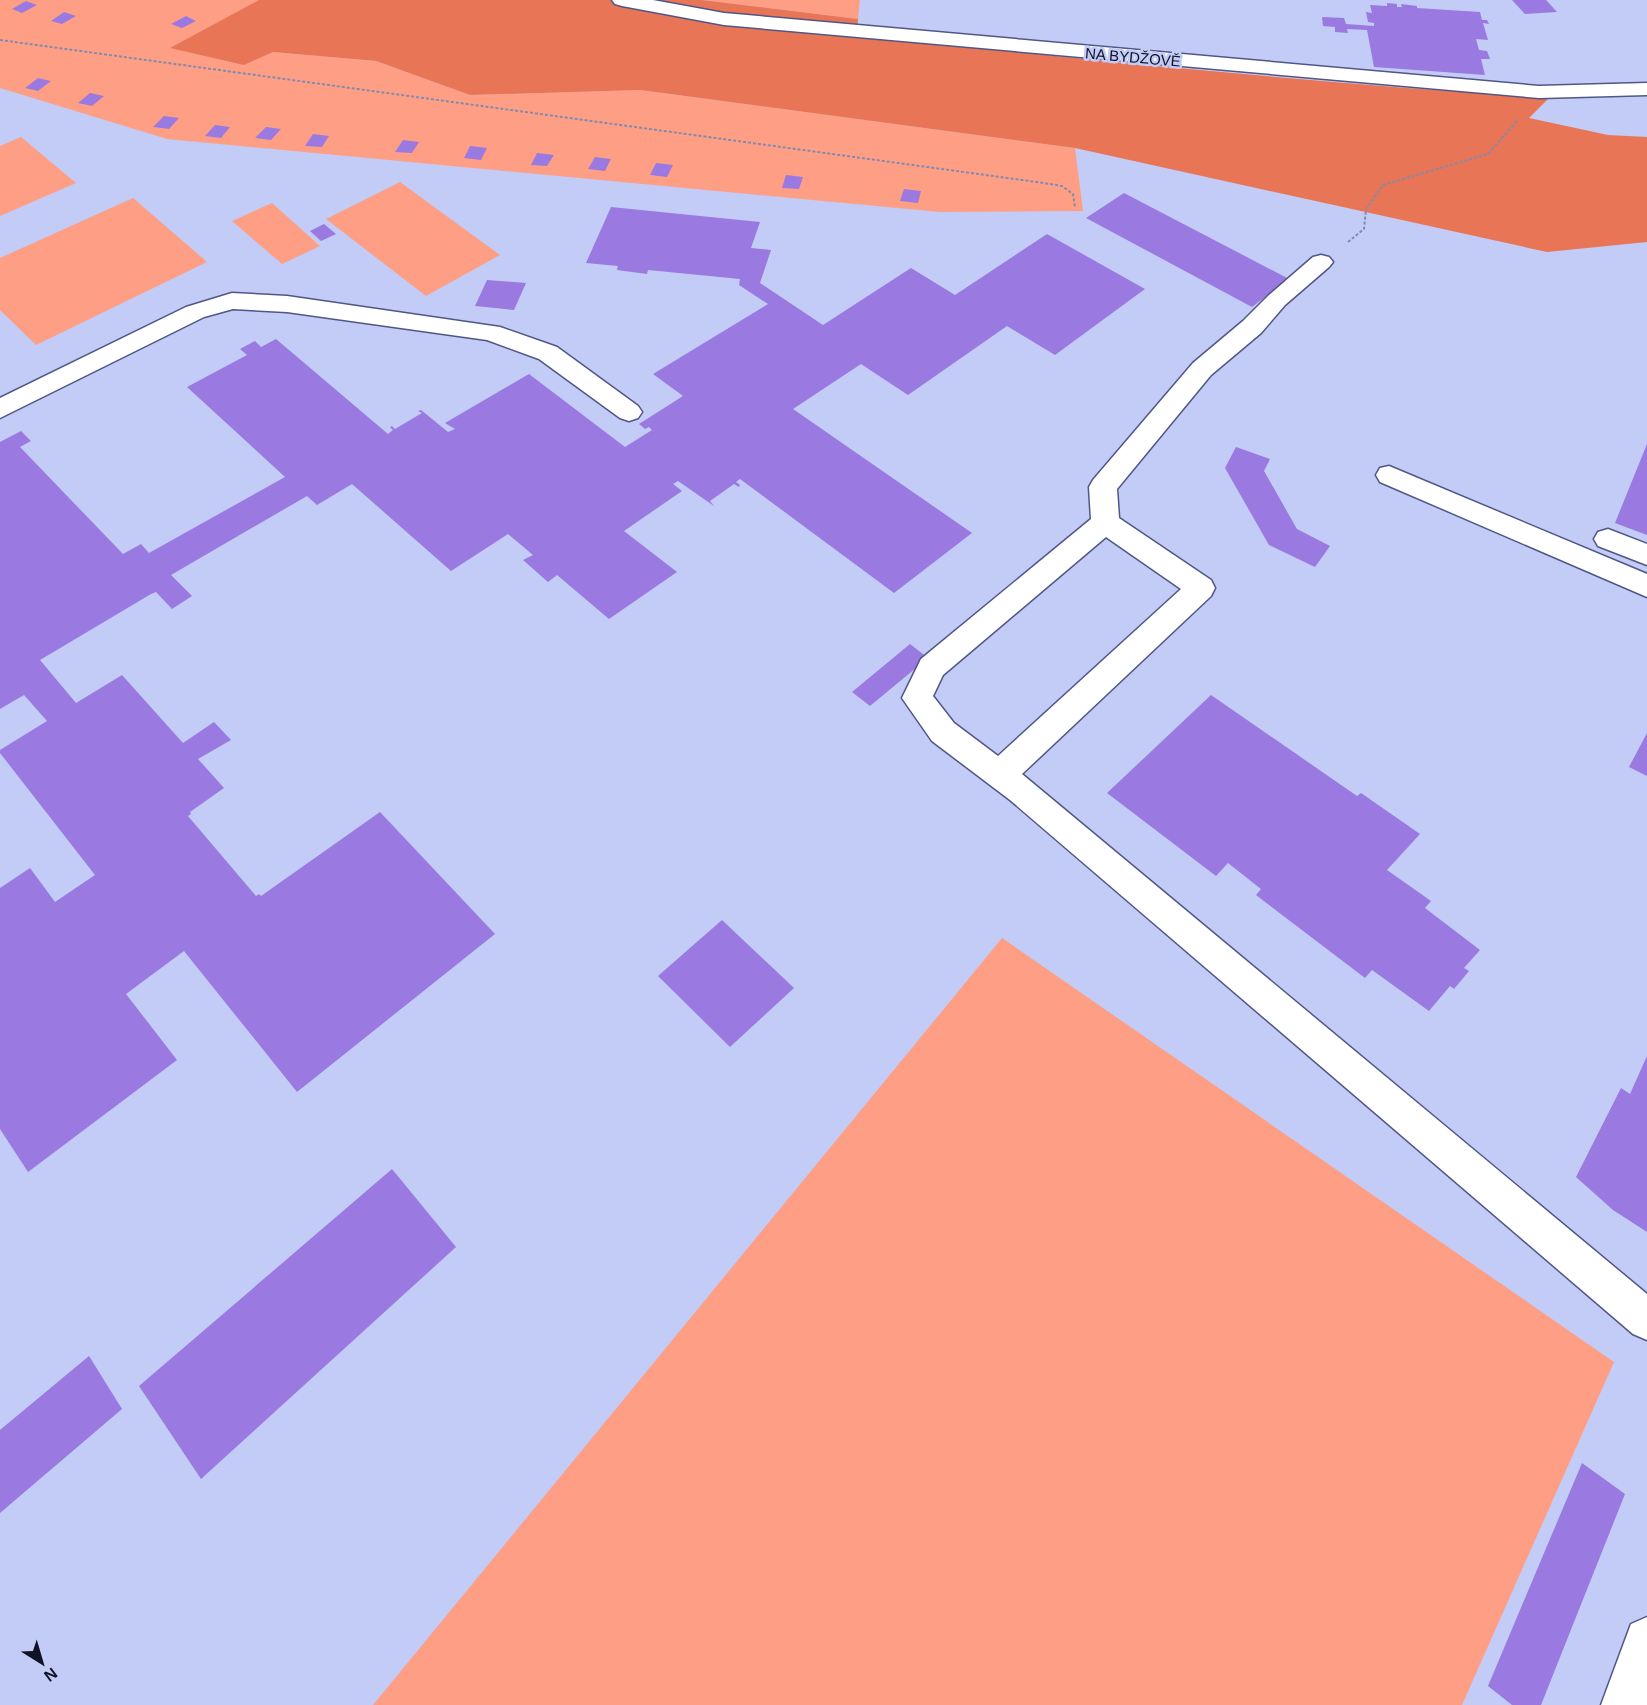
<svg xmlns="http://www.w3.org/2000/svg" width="1647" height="1705" font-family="Arial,sans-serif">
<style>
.green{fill:#fe9f85}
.forest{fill:#e87656}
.building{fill:#9a7ae0}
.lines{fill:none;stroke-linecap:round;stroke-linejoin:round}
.minor-casing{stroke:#505786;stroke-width:3}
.path{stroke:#848aae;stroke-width:2;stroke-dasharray:3 2;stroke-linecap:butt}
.minor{fill:#fff;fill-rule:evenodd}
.labels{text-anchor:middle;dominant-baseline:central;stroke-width:5;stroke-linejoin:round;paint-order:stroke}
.far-street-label{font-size:15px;fill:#101326;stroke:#c3cbf7}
</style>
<rect width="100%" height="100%" fill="#c3cbf7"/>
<g class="green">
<polygon points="0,0 259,0 171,48 244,64 273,52 376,61 470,95 640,90 1075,148 1083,211 940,212 167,139 0,88"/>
<polygon points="702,0 860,0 858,19"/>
<polygon points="21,137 76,183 0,216 0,146"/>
<polygon points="400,182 500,255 426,296 326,219"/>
<polygon points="133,198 207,262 36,345 0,310 0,258"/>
<polygon points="272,203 320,246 282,264 232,221"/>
<polygon points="1002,938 1614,1362 1462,1705 373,1705"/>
</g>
<path class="forest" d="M259,0h443l156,19 -1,16c230,25 461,48 692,63l-20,20 79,17 39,2v105l-100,10 -472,-104 -435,-58 -170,5 -94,-34 -103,-9 -29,13 -74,-17z"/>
<g class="building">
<polygon points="1512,0 1546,0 1557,12 1525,14"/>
<polygon points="26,1 37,5 22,13 12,9"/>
<polygon points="1387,3 1397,4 1397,7 1402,7 1401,4 1417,6 1417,8 1480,12 1482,20 1487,20 1489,24 1483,23 1488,40 1476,39 1479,50 1487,51 1490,59 1481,59 1485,75 1374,67 1367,30 1347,29 1348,33 1335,32 1335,27 1323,26 1322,17 1344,18 1346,24 1374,26 1374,23 1368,22 1366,12 1372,13 1370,5 1387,6"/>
<polygon points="64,12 76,16 62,24 51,21"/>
<polygon points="186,16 196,21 182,28 171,24"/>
<polygon points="38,78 51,81 38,91 25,88"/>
<polygon points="90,93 104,96 92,106 78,103"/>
<polygon points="164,116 179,118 169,129 153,127"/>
<polygon points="215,125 230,127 221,138 205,136"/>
<polygon points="266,127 281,129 271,140 255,138"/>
<polygon points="313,134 329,136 322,147 305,146"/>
<polygon points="403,140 419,142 412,153 395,152"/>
<polygon points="470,146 487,148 481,160 464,158"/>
<polygon points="537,153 554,155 547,166 531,165"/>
<polygon points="595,157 611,159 605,171 588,169"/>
<polygon points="656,163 673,165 667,177 650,175"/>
<polygon points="786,175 803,177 799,189 782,188"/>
<polygon points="904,189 921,191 918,203 900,201"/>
<polygon points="1124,193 1289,279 1252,307 1086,218"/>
<polygon points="611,207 760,222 751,248 771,250 760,283 823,325 911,268 955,295 1047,234 1145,289 1055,355 1007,326 908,395 861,364 793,409 972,533 894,593 740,479 736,482 740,485 739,487 734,484 710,501 714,506 678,481 673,484 682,491 624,531 677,572 609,619 557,575 548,582 523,560 533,555 508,534 451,571 352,484 317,505 307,496 171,575 192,596 172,609 156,592 151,594 40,660 76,703 122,675 183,743 214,722 231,740 198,759 224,788 190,812 191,814 188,816 256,896 259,894 261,896 380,812 495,934 297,1092 184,951 126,994 177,1060 28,1172 0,1129 0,888 30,868 55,902 95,875 0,753 0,750 47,721 24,695 0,709 0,442 21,431 31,441 20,447 123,554 141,544 149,553 285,477 187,387 247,355 240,349 255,341 261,347 276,339 388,434 393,430 390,427 392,426 395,429 422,413 418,411 421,410 448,432 455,429 445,423 529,374 625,447 652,430 649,427 645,429 639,424 683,396 653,374 768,304 739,285 740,279 648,270 647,274 617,270 618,266 586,263"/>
<polygon points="324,224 336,234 321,241 310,231"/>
<polygon points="487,280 526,283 514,310 475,306"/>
<polygon points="1647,444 1647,535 1615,523"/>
<polygon points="1236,447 1270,459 1264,471 1297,529 1330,546 1315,567 1269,545 1225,468"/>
<polygon points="910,644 928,658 870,706 852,692"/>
<polygon points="1211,695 1357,796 1361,793 1420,834 1387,870 1431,901 1425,908 1480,950 1464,968 1469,971 1454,989 1450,986 1429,1011 1372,970 1365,978 1256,895 1261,889 1228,863 1216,876 1107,793"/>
<polygon points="1647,733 1647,776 1629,767"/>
<polygon points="722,920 794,988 730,1047 658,976"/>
<polygon points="1647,1056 1647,1232 1613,1210 1576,1177 1621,1088 1630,1094"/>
<polygon points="392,1169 456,1247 201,1479 139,1386"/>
<polygon points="89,1356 122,1409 0,1513 0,1430"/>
<polygon points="1582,1463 1625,1494 1541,1705 1512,1705 1488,1686"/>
</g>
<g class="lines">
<g class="minor-casing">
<g id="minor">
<polygon points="612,0 653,0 724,13 1539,86 1647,83 1647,95 1539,98 724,25 622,6 615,4"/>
<path d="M1321,255l8,2 4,5 -4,5 -44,38 -24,28 -50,42 -94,114 2,29 92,62 4,8 -4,8 -189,178 625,520v46l-14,-6 -623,-534 -78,-59 -30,-43 19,-39 170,-140 -2,-32 4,-7 100,-117 50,-42 26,-26 44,-38zM1106,537l75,52 -183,167 -44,-33 -21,-27 10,-21z"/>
<polygon points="232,293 287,296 500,327 557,347 638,406 642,412 638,418 629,421 620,418 539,359 487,340 287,312 233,309 204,317 0,418 0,398 186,307"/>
<polygon points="1389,466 1647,574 1647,597 1380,482 1376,475 1380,468"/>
<polygon points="1608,529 1647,544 1647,565 1598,546 1594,539 1598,532"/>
<polygon points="1647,1617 1647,1705 1601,1705 1631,1624"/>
</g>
</g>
<g class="path">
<polyline points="0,40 1044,183 1062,186 1073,194 1075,207"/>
<polyline points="1348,242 1364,229 1366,209 1383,185 1488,154 1517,121"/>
</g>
<use href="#minor" class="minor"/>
</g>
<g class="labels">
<g class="far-street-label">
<text transform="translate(1133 57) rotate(5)">NA BYDŽOVĚ</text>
</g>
</g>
<g transform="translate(42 1663) rotate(143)" stroke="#c3cbf7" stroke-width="4.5" paint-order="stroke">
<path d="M0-4.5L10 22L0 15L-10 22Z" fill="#101326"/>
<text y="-9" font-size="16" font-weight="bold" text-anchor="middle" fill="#101326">N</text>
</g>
</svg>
